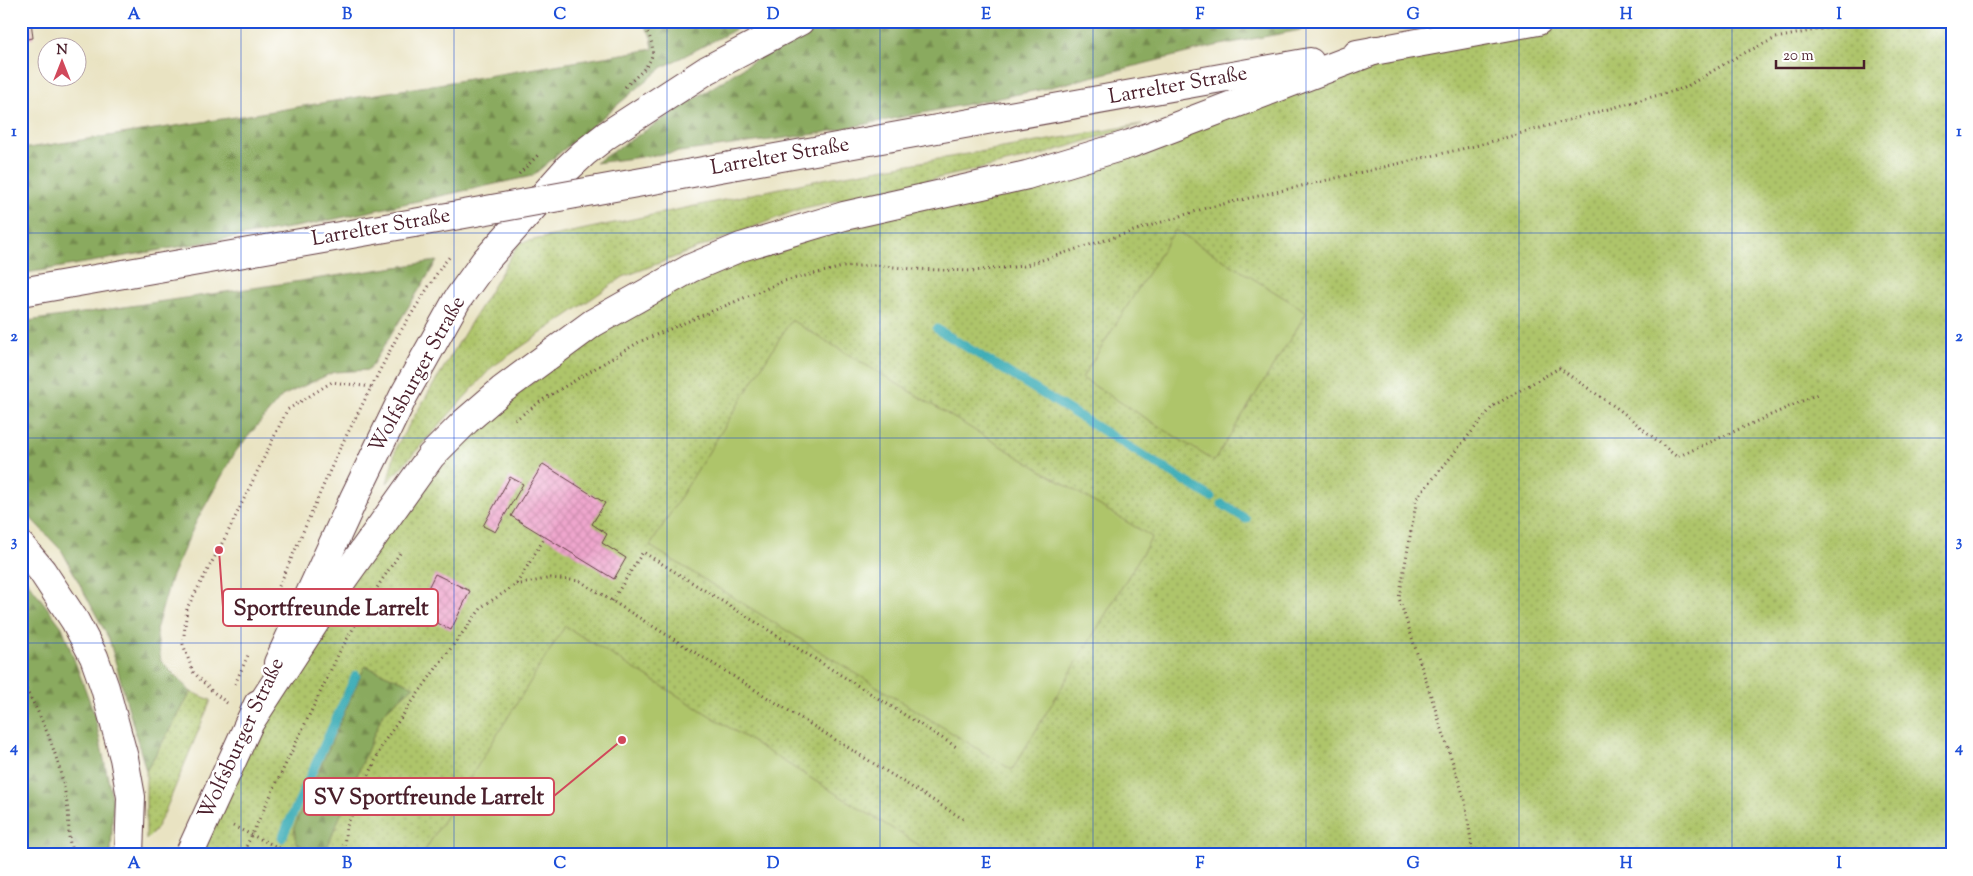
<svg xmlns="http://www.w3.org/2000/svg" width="1973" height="876" font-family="'Sorts Mill Goudy',serif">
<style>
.grass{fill:url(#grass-dots);stroke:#7c724a}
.forest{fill:url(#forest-firs);stroke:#6a6444}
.park{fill:#aec56a;stroke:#7c724a}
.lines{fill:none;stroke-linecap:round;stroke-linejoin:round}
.stream{stroke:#3bacb6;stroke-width:9}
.building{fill:url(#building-cross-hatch)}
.tertiary-casing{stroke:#623c42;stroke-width:30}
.secondary-casing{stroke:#623c42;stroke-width:30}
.path{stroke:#623c42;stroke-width:3;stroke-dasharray:1 4;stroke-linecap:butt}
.tertiary{stroke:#fff;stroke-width:28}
.secondary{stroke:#fff;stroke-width:28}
.secondary-bridge-casing{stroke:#623c42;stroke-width:30;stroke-linecap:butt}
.secondary-bridge{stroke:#fff;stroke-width:28}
.grid{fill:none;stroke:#1d4ed8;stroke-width:1;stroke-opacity:0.55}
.labels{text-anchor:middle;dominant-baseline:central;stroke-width:5;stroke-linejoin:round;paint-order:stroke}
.street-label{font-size:21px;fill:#4a1f2b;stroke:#fff}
.leader{fill:none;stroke:#d1495b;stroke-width:2}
.callout-dot{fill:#d1495b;stroke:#fff;stroke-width:2}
.callout{fill:#fff;stroke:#d1495b;stroke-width:2}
.callout-label{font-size:22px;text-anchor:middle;font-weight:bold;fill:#4a1f2b}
.neatline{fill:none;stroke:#1d4ed8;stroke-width:2}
.grid-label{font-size:16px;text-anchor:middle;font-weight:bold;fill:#1d4ed8}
</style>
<defs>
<pattern id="grass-dots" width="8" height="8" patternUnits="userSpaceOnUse" patternTransform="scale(1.25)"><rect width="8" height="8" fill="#aec56a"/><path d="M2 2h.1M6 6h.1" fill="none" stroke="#909f57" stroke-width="1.8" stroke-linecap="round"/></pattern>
<pattern id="forest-firs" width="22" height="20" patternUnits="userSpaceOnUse" patternTransform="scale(1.25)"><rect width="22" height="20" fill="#8aaa5e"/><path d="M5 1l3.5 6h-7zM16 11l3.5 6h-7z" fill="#738a4e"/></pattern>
<pattern id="building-cross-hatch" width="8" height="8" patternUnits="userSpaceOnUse" patternTransform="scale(1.25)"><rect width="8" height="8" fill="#efa6cd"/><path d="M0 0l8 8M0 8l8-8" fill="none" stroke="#ce8eb0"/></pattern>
</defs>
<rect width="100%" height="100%" fill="#fff"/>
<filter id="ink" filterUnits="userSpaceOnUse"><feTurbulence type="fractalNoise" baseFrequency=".02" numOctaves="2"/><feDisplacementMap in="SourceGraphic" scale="10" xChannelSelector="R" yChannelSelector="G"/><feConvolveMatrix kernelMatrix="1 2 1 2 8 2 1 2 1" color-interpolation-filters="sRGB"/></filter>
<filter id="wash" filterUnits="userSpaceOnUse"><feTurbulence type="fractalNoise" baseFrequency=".0096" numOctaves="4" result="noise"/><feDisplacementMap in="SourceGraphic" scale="20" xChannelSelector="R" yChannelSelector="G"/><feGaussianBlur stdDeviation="1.12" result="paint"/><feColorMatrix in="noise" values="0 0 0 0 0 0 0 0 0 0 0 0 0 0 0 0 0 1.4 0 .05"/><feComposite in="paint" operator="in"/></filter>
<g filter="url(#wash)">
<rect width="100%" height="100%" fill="#e9e3c2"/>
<g class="grass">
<polygon points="1538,21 1952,21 1952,855 189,855 248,725 431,456 691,268 1027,175 1376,50"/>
<polygon points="1142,124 1041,155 800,209 623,277 492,367 387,483 397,445 519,243 828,178"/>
<polygon points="191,692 211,700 164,814 154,832 146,840 146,771"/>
</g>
<g class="forest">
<polygon points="642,21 752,21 663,67 532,176 312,224 21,274 21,149 242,116 653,49 651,36"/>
<polygon points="834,21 1349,21 1215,46 1039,90 816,134 595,163 755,60"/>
<polygon points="437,261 369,370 334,372 282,396 236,451 196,522 171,578 156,630 161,661 191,692 146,771 109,639 62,551 21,508 21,322"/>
<polygon points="21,573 62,627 94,713 113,802 111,855 21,855"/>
<polygon points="365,666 414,686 383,713 324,855 320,855 296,843 294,827"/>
</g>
<g class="park">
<polygon points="1175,230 1307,312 1214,461 1082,378"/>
<polygon points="791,320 1152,537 1012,770 650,546"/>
<polygon points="565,626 935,855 422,855"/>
</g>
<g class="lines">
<g class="stream">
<polyline points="937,329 1211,497"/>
<polyline points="1222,504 1246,519"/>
<polyline points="282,838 356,675"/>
</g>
</g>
<g id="blocks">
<g class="building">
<polygon points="21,21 31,21 33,38 21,40"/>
<polygon points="543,464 605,503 592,524 607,534 602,543 626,558 614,579 511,516"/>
<polygon points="510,477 523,484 495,532 483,526"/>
<polygon points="435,574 470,591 451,630 416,612"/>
</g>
</g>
</g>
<g filter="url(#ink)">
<use href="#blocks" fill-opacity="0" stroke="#623c42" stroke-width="1"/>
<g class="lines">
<g class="tertiary-casing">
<g id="tertiary">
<polyline points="278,663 354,498 404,395 457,300 485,261 568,168 584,153 607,135 707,70 800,21"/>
<polyline points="189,855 258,704"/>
</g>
</g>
<g class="secondary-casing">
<g id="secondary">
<polyline points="1357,54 1538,21"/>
<polyline points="731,166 1310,62"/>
<polyline points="21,292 414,223"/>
<polyline points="21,546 42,571 75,621 94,657 105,688 124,758 131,797 129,855"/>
<polyline points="248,725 343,579 431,456 466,421 502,390 593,323 691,268 741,247 844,216 1027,175 1130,144 1376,50"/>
</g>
</g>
<g class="path">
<path d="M625,87c27,-25 37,-30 17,-66"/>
<polyline points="519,174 538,155"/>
<polyline points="515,420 544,399 639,342 784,281 843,267 875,265 912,269 972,271 1023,266 1206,208 1479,145 1684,88 1738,56 1776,38 1859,21"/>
<polyline points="516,585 551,578 580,581 963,819"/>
<polyline points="273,600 339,450 397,337 441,267 451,255"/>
<polyline points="612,601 643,552 958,748"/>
<path d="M21,681c25,42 40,81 47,129 2,14 -2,34 7,45"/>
<polyline points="235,684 249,653"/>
<polyline points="227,703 212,691 193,672 183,644 187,608 226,536 287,410 332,382 371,387"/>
<polyline points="233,826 294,855"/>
<polyline points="242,855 340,651 380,583 402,550"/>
<polyline points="343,855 346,828 383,743 442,660 483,606 516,585 545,537"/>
<polyline points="1473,855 1465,800 1399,598 1417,498 1493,406 1559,368 1621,411 1677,457 1820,393"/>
</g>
<use href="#tertiary" class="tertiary"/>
<use href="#secondary" class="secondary"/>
<g class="secondary-bridge-casing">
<polyline id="secondary-bridge" points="414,223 731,166"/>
</g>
<use href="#secondary-bridge" class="secondary-bridge"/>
</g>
</g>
<path class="grid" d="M241,21v834M454,21v834M667,21v834M880,21v834M1093,21v834M1306,21v834M1519,21v834M1732,21v834M21,233h1931M21,438h1931M21,643h1931"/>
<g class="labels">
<g class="street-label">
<text transform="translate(1178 86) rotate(-10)">Larrelter Straße</text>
<text transform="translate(780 157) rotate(-10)">Larrelter Straße</text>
<text transform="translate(381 228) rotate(-10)">Larrelter Straße</text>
<text transform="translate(418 375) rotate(-61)">Wolfsburger Straße</text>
<text transform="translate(242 739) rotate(-65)">Wolfsburger Straße</text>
</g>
</g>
<path class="leader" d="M219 550L223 607M622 740L554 796"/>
<g class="callout-dot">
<circle cx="219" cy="550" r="5"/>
<circle cx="622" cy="740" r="5"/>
</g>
<g class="callout">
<rect x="223" y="589" width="215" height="37" rx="5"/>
<rect x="304" y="778" width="250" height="37" rx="5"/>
</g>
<g class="callout-label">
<text x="331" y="615">Sportfreunde Larrelt</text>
<text x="429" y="804">SV Sportfreunde Larrelt</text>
</g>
<rect width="1973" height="876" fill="none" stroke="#fff" stroke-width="55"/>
<g transform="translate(62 62)"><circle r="24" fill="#ffffff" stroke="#b7a5aa"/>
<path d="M0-4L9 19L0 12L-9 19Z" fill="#d1495b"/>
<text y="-8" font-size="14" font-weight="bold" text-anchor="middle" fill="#4a1f2b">N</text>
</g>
<path d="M1776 60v8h88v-8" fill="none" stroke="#4a1f2b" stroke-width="2.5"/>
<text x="1783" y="60" font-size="15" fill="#4a1f2b" stroke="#ffffff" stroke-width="4" paint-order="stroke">20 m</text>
<rect x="28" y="28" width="1918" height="820" class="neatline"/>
<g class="grid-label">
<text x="134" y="19">A</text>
<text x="347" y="19">B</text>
<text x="560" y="19">C</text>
<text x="773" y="19">D</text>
<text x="986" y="19">E</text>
<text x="1200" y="19">F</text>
<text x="1413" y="19">G</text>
<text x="1626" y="19">H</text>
<text x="1839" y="19">I</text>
<text x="14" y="136">1</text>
<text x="1959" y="136">1</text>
<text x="14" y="341">2</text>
<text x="1959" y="341">2</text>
<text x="14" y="546">3</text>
<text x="1959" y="546">3</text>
<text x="14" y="752">4</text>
<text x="1959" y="752">4</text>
<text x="134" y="868">A</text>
<text x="347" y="868">B</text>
<text x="560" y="868">C</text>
<text x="773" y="868">D</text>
<text x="986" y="868">E</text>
<text x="1200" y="868">F</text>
<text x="1413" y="868">G</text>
<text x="1626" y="868">H</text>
<text x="1839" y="868">I</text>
</g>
</svg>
